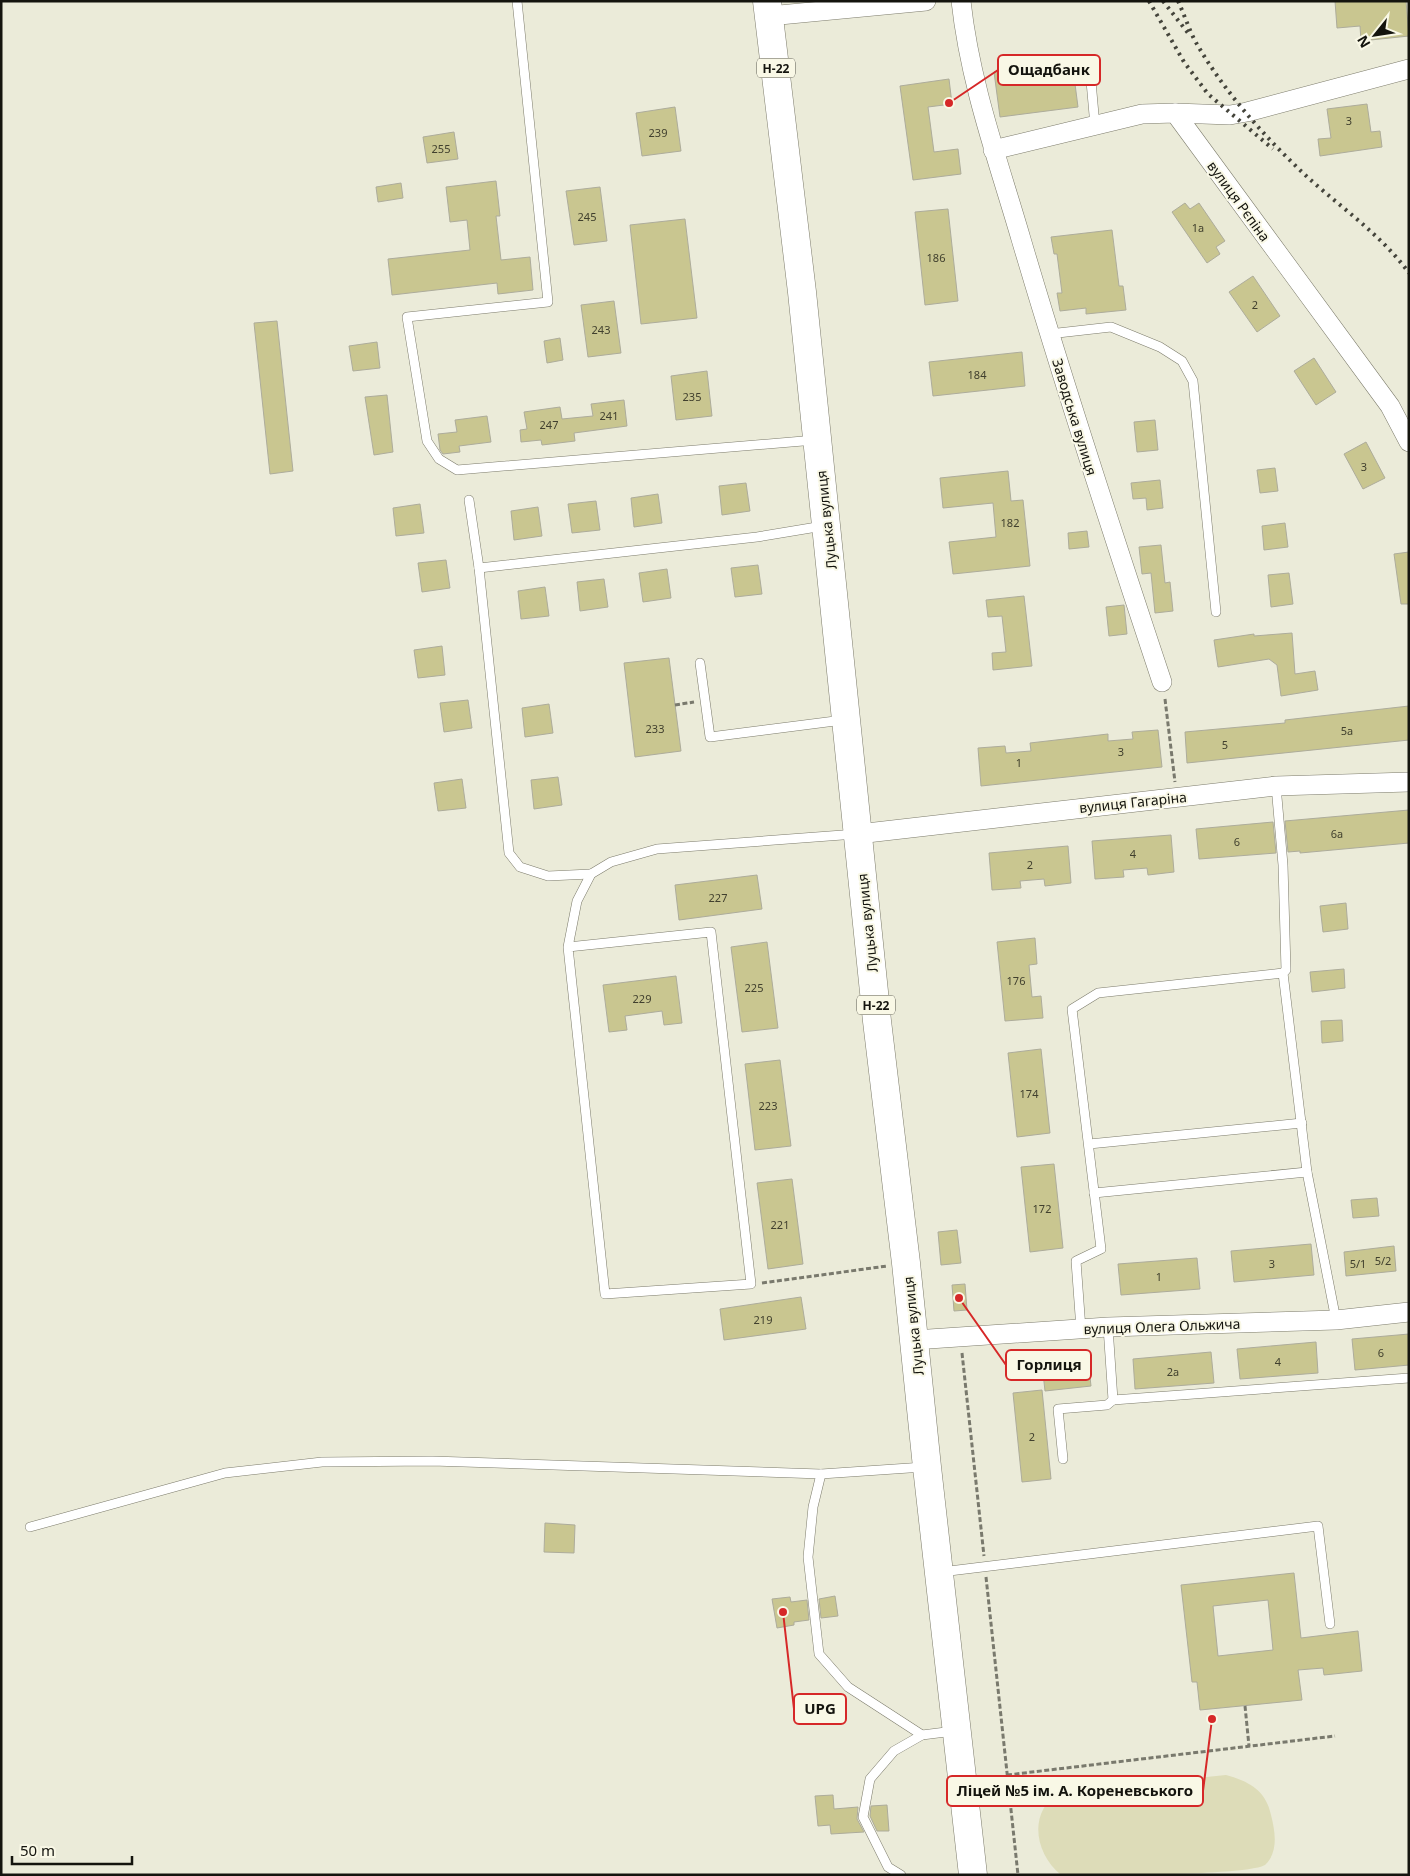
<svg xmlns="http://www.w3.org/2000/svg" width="1410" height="1876" font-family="'Noto Sans',sans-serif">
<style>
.green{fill:#dddcb8}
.building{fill:#c9c690;stroke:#adac9b;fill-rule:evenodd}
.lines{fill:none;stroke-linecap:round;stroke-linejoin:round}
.lane-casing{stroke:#7c7b6b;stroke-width:10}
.street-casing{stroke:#7c7b6b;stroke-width:20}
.primary-casing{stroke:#7c7b6b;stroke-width:29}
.path{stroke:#79796d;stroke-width:3;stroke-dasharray:5 2.5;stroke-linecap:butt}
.lane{stroke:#fff;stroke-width:9}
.street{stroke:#fff;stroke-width:19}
.primary{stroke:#fff;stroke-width:28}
.rail{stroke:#44443b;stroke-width:4;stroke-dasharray:2.5 5;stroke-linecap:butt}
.labels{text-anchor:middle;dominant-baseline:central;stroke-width:4;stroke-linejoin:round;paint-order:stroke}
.number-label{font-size:11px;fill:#41402e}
.shield{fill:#f9f8e6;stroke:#59584f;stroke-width:1}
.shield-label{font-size:12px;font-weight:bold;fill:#14140e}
.street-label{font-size:14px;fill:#14140e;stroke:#f9f8e6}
.leader{fill:none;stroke:#d62828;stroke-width:2}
.callout-dot{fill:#d62828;stroke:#f9f8e6;stroke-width:2}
.callout{fill:#f9f8e6;stroke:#d62828;stroke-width:2}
.callout-label{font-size:15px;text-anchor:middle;font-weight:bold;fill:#14140e}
</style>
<rect width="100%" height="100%" fill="#ebebd9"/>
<path class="green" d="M1226,1775c22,6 40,15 45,40 4,16 8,37 -6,50 -19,11 -172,10 -204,10 -27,-22 -33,-64 -1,-83z"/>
<g class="building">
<polygon points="1335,1 1406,1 1409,36 1361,41 1360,26 1337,28"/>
<polygon points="1072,61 1078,107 1000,117 994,72"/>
<polygon points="949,79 952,104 928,107 934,152 958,149 961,174 913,180 900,86"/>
<polygon points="1367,104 1371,132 1380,131 1382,147 1320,156 1318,139 1331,138 1327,109"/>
<polygon points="675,107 681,151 642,156 636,113"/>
<polygon points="454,132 458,159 427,163 423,137"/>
<polygon points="496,181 500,216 496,216 501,260 530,257 533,290 498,294 497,283 392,295 388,259 470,250 467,220 450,222 446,187"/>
<polygon points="401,183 403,198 378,202 376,187"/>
<polygon points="600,187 607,241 574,245 566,191"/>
<polygon points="1185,203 1190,209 1199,203 1225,241 1216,247 1220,254 1207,263 1172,212"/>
<polygon points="948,209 958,301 925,305 915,212"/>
<polygon points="685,219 697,318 641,324 630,225"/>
<polygon points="1112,230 1119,286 1123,286 1126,310 1086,314 1086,308 1060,311 1057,293 1062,293 1057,254 1054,254 1051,237"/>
<polygon points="1253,276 1280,316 1257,332 1229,292"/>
<polygon points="614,301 621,353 588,357 581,305"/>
<polygon points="277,321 293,471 270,474 254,323"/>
<polygon points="560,338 563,360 547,363 544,341"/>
<polygon points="377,342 380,368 353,371 349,346"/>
<polygon points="1022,352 1025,386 933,396 929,362"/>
<polygon points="1314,358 1336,392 1316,405 1294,371"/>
<polygon points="707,371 712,416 676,420 671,376"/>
<polygon points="387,395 393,452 374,455 365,397"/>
<polygon points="624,400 627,426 574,433 575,441 542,445 541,440 521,442 520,430 527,429 524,412 560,407 562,419 593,416 591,404"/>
<polygon points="487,416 491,442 459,446 460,452 443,454 440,450 438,434 457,432 455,420"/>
<polygon points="1155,420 1158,450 1137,452 1134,422"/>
<polygon points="1366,442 1385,478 1363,489 1344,454"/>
<polygon points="1275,468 1278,491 1260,493 1257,470"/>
<polygon points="1008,471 1011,501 1023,500 1030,566 953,574 949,542 996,537 993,503 943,508 940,478"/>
<polygon points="1160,480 1163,508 1147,510 1146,498 1133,499 1131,483"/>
<polygon points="746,483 750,511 722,515 719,486"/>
<polygon points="658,494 662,523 634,527 631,498"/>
<polygon points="596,501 600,530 572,533 568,504"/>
<polygon points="420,504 424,533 396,536 393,508"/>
<polygon points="538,507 542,536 514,540 511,511"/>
<polygon points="1285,523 1288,547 1264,550 1262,526"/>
<polygon points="1087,531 1089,547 1069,549 1068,533"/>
<polygon points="1161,545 1165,583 1170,582 1173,611 1155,613 1151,573 1142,574 1139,547"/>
<polygon points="1409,552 1409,604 1401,604 1394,554"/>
<polygon points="446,560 450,588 422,592 418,563"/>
<polygon points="758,565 762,594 735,597 731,568"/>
<polygon points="667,569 671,598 643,602 639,573"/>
<polygon points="1289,573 1293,604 1271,607 1268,575"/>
<polygon points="604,579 608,607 580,611 577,582"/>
<polygon points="545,587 549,616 521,619 518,591"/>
<polygon points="1024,596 1032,666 993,670 992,653 1006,652 1002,616 988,617 986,600"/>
<polygon points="1124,605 1127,634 1109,636 1106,607"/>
<polygon points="1292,633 1295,674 1315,671 1318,690 1281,696 1277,665 1269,659 1218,667 1214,640 1254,634 1254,636"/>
<polygon points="442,646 445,675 418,678 414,650"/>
<polygon points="669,658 681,751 635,757 624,663"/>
<polygon points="468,700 472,728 444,732 440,703"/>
<polygon points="549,704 553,733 525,737 522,708"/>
<polygon points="1409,706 1409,740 1187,763 1185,732 1285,723 1285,720"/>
<polygon points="1158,730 1162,767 981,786 978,748 1005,746 1006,753 1031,751 1030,743 1108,734 1108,741 1133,739 1132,732"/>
<polygon points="558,777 562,805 534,809 531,780"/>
<polygon points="462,779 466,808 438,811 434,783"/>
<polygon points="1409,810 1409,843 1300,853 1300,851 1288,852 1285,821"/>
<polygon points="1273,822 1276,853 1199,859 1196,829"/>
<polygon points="1171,835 1174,872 1148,875 1147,868 1123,870 1124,877 1095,879 1092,841"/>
<polygon points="1068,846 1071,883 1045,886 1044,879 1020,881 1021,888 992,890 989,853"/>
<polygon points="757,875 762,909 679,920 675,885"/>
<polygon points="1346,903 1348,929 1323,932 1320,906"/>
<polygon points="1035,938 1037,964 1029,965 1032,997 1041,996 1043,1018 1005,1021 997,942"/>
<polygon points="767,942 778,1028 742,1032 731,947"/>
<polygon points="1344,969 1345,988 1312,992 1310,972"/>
<polygon points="676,976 682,1023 664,1025 662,1011 625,1016 627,1030 609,1032 603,985"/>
<polygon points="1342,1020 1343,1041 1322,1043 1321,1021"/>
<polygon points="1041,1049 1050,1133 1017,1137 1008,1053"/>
<polygon points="780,1060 791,1146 755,1150 745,1064"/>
<polygon points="1054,1164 1063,1248 1030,1252 1021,1167"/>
<polygon points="792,1179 803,1264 768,1269 757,1183"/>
<polygon points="1377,1198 1379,1216 1353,1218 1351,1200"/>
<polygon points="957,1230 961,1263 941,1265 938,1232"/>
<polygon points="1311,1244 1314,1275 1234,1282 1231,1251"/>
<polygon points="1394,1246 1396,1271 1346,1276 1344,1252"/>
<polygon points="1197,1258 1200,1289 1121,1295 1118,1264"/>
<polygon points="965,1284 967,1310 954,1311 952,1285"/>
<polygon points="801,1297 806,1329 724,1340 720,1309"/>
<polygon points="1409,1334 1409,1365 1355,1370 1352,1339"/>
<polygon points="1316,1342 1318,1373 1240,1379 1237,1349"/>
<polygon points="1211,1352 1214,1383 1135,1389 1133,1359"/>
<polygon points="1088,1359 1091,1386 1045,1391 1042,1364"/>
<polygon points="1042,1390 1051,1479 1022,1482 1013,1393"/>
<polygon points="545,1523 575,1525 574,1553 544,1552"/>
<path d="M1294,1573l7,65 57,-7 4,40 -38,4 -1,-7 -25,2 4,30 -102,10 -3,-28h-5l-11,-97zM1268,1600l5,50 -55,6 -5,-50z"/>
<polygon points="835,1596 838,1616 821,1618 819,1599"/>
<polygon points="790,1597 791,1602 807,1600 809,1620 794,1622 794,1625 777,1628 772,1599"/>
<polygon points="833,1795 834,1809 858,1807 857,1819 864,1832 831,1834 830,1825 818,1826 815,1796"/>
<polygon points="887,1805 889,1831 877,1831 870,1816 871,1806"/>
</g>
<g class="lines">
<g class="lane-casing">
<g id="lane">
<polyline points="517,1 548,302 407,317 427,441 439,459 457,470 815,440"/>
<polyline points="1090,70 1095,126"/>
<polyline points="1049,334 1111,327 1160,347 1182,361 1193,381 1216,612"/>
<polyline points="469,500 479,568"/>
<polyline points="700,663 710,737 843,720"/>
<polyline points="1276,786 1283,865 1286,970 1283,973 1307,1172 1336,1320"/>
<polyline points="591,874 548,876 520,867 509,853 479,568 757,537 823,526"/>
<polyline points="568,947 711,932 751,1284 605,1294 568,947 577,901 591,874 611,862 657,849 856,834"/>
<polyline points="1089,1144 1302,1123"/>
<polyline points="1094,1193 1307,1172"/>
<polyline points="1108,1327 1113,1400 1409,1378"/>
<polyline points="1081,1329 1076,1261 1101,1249 1072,1009 1098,993 1283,973"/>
<polyline points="1063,1459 1058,1409 1107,1405 1113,1400"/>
<polyline points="821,1474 813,1507 808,1557 819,1654 848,1687 922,1735"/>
<polyline points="30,1527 225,1473 322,1462 432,1461 821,1474 924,1467"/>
<polyline points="941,1572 1318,1526 1330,1624"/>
<polyline points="901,1875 888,1867 863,1817 870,1779 894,1751 922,1735 954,1731"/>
</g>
</g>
<g class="street-casing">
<g id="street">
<path d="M961,1c9,83 37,159 60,238 44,149 92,296 141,443"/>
<polyline points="769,16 926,1"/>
<polyline points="1175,113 1230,115 1247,112 1409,69"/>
<polyline points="993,150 1142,114 1175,113 1390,406 1409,442"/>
<polyline points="858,834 1276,786 1409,782"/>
<polyline points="914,1340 1108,1327 1336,1320 1409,1312"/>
</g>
</g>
<g class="primary-casing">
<polyline id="primary" points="767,1 802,292 877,1021 906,1263 927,1467 973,1875"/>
</g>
<g class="path">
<polyline points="1165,699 1175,782"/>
<polyline points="675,705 694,702"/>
<polyline points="762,1283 887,1266"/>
<polyline points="962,1353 984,1556"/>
<polyline points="986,1577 1018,1875"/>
<polyline points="1245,1706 1249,1746"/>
<polyline points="1007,1775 1335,1736"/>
</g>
<use href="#lane" class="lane"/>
<use href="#street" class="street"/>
<use href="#primary" class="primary"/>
<g class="rail">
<polyline points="1149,1 1184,62 1208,94 1273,149"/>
<polyline points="1163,1 1188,33"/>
<path d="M1178,1c7,15 12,32 20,45 27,46 65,89 104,126 35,33 78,61 107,101"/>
</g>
</g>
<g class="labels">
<g class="number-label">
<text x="1349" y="120">3</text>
<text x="658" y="132">239</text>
<text x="441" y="148">255</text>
<text x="587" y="216">245</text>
<text x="1198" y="227">1а</text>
<text x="936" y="257">186</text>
<text x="1255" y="304">2</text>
<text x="601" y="329">243</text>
<text x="977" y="374">184</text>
<text x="692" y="396">235</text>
<text x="609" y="415">241</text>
<text x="549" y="424">247</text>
<text x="1364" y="466">3</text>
<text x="1010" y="522">182</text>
<text x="655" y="728">233</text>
<text x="1347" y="730">5а</text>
<text x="1225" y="744">5</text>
<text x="1121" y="751">3</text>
<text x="1019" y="762">1</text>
<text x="1337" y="833">6а</text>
<text x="1237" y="841">6</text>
<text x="1133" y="853">4</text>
<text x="1030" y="864">2</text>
<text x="718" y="897">227</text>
<text x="1016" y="980">176</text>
<text x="754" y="987">225</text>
<text x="642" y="998">229</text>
<text x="1029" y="1093">174</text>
<text x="768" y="1105">223</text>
<text x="1042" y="1208">172</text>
<text x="780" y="1224">221</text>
<text x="1383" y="1260">5/2</text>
<text x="1272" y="1263">3</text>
<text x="1358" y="1263">5/1</text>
<text x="1159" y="1276">1</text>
<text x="763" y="1319">219</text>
<text x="1381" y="1352">6</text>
<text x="1278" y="1361">4</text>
<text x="1173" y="1371">2а</text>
<text x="1032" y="1436">2</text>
</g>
<g class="shield">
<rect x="757" y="58.5" width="38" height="19" rx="4"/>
<rect x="857" y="995.5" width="38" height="19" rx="4"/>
</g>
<g class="shield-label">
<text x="776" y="68">Н-22</text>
<text x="876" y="1005">Н-22</text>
</g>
<g class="street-label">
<text transform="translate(1239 201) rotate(54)">вулиця Рєпіна</text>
<text transform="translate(1075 417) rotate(73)">Заводська вулиця</text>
<text transform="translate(826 520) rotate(-96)">Луцька вулиця</text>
<text transform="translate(1133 802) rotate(-6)">вулиця Гагаріна</text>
<text transform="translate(867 923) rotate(-96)">Луцька вулиця</text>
<text transform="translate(913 1326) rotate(-96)">Луцька вулиця</text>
<text transform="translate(1162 1326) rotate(-2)">вулиця Олега Ольжича</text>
</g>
</g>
<path class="leader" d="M949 103L998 70M959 1298L1006 1365M783 1612L794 1709M1212 1719L1203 1791"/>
<g class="callout-dot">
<circle cx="949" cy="103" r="5"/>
<circle cx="959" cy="1298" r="5"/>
<circle cx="783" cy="1612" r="5"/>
<circle cx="1212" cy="1719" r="5"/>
</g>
<g class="callout">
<rect x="998" y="55" width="102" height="30" rx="5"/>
<rect x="1006" y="1350" width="85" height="30" rx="5"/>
<rect x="794" y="1694" width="52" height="30" rx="5"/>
<rect x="947" y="1776" width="256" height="30" rx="5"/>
</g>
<g class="callout-label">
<text x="1049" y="75">Ощадбанк</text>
<text x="1049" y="1370">Горлиця</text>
<text x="820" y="1714">UPG</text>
<text x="1075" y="1796">Ліцей №5 ім. А. Кореневського</text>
</g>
<rect width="1410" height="1876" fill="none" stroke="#14140e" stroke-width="5"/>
<g transform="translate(1375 35) rotate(240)" stroke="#f9f8e6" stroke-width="4" paint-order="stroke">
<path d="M0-4L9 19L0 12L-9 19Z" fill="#14140e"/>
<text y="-8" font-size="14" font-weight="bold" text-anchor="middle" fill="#14140e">N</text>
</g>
<path d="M12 1856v8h120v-8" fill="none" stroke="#14140e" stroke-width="2.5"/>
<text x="20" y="1856" font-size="15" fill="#14140e" stroke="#f9f8e6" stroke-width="4" paint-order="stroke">50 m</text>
</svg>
